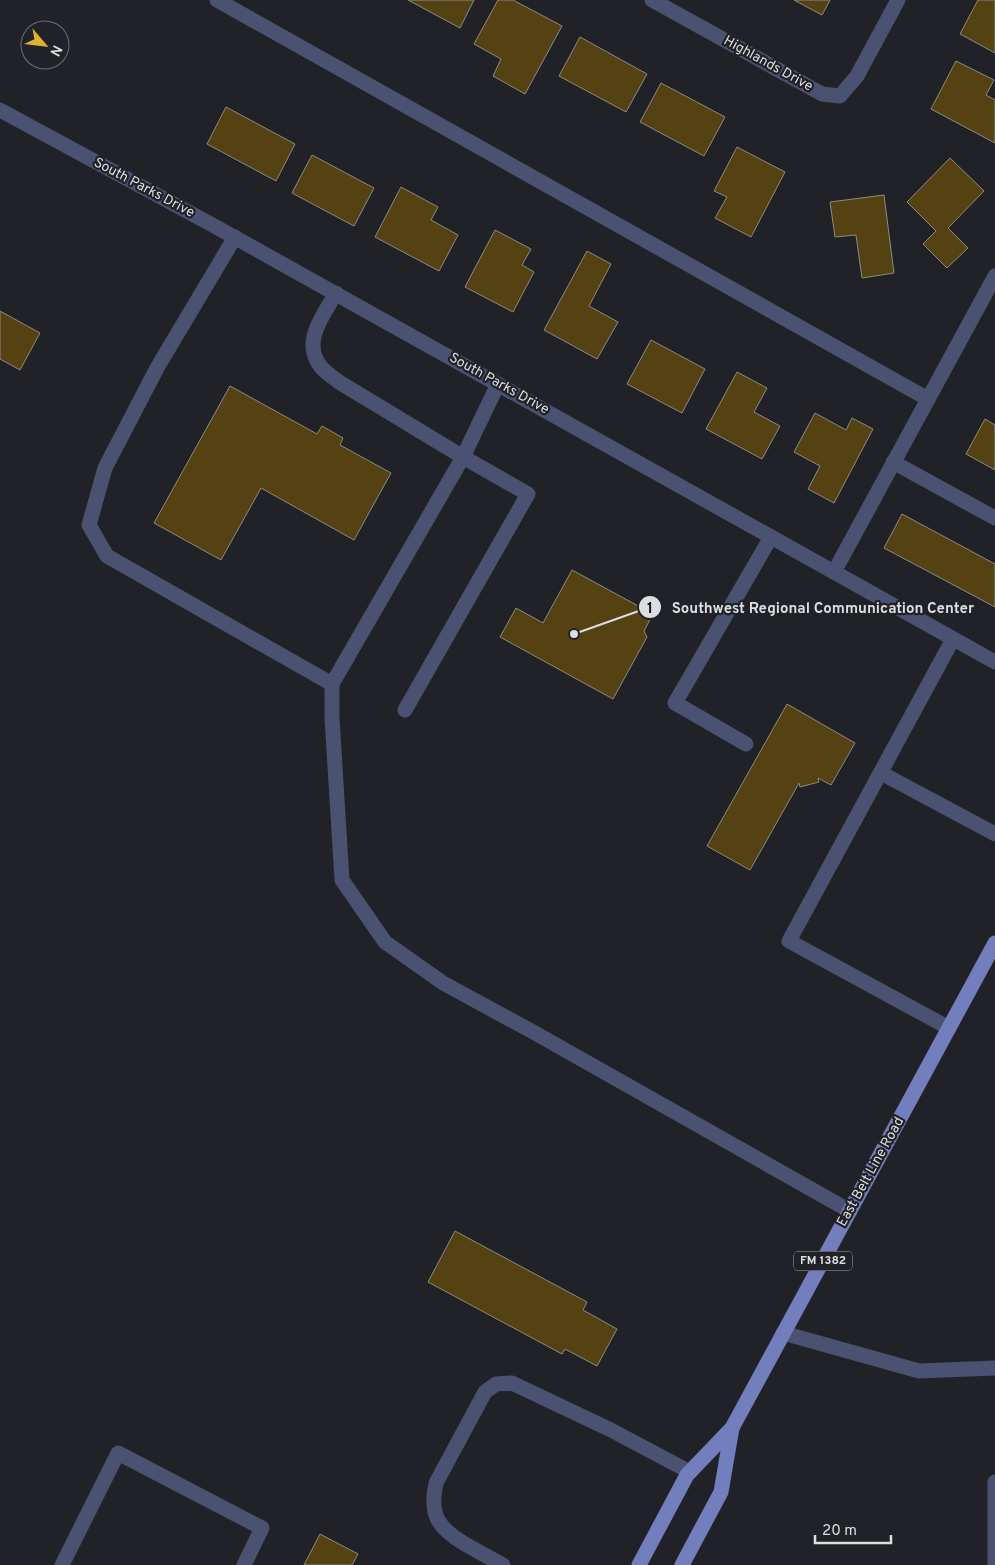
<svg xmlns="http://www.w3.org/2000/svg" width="995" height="1565" font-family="Overpass,sans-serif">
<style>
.building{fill:#554213;stroke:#8d8a85}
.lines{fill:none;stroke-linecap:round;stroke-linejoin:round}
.minor{stroke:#4b5170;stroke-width:15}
.major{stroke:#727ebd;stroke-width:15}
.labels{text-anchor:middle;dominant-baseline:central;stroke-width:4.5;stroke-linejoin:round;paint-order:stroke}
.shield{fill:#212227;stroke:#a4a5a8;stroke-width:1}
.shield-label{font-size:12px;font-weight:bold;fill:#dcdde0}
.street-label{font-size:14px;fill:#dcdde0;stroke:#212227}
.leader{fill:none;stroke:#dcdde0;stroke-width:2}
.callout-dot{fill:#dcdde0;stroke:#212227;stroke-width:2}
.mark-label{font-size:15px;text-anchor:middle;font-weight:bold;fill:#111}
.callout-label{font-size:15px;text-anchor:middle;font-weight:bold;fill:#dcdde0;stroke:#212227;stroke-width:4.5;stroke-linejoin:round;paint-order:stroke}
</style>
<rect width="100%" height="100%" fill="#212227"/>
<g class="building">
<polygon points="408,0 474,0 460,28"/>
<polygon points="498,0 513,0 562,26 525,94 493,76 501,59 474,44"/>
<polygon points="794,0 830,0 822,15"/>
<polygon points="978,0 995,0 995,53 960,34"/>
<polygon points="580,37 647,74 626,112 559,76"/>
<polygon points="956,61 994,80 986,95 995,100 995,143 931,109"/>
<polygon points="661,83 725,117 704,156 640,122"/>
<polygon points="226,107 295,144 276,181 207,144"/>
<polygon points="737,147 785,172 751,237 715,218 727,197 714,191"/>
<polygon points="312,155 374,188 354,226 292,193"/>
<polygon points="950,158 984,191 948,228 968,248 947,268 923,244 936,231 907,202"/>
<polygon points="401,187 438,207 431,220 458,235 439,271 375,237"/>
<polygon points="884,195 894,273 862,278 856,235 835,237 830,202"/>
<polygon points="495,230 531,249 522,265 534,272 513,312 465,287"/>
<polygon points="587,251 611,264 589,306 618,322 597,359 544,330"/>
<polygon points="0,311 40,333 20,370 0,359"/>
<polygon points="651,340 705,369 682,413 627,384"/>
<polygon points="737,372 767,388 754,412 780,426 762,459 706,429"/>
<polygon points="230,386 317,434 322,426 343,438 340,445 391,473 354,540 261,488 221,560 154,523"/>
<polygon points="815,413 846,430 852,418 873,429 834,503 808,489 820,466 794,452"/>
<polygon points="985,419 995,425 995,470 966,454"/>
<polygon points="902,514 995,564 995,607 884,548"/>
<polygon points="572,570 653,614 644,631 647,637 613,699 500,637 516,608 543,623"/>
<polygon points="787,704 855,743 831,785 818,778 819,782 800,787 799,783 750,870 707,846"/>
<polygon points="455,1231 587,1302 583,1310 617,1329 597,1366 565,1349 562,1354 428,1282"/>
<polygon points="320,1534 358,1554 352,1565 304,1565"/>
</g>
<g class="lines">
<g class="minor">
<polyline points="217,0 928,399"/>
<polyline points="652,0 822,94 840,96 857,76 898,0"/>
<polyline points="0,110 218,228 995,662"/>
<polyline points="235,237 157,368 105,468 89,525 107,556 332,684 463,457 498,384"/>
<path d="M336,293c-13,23 -35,49 -15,74 5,6 12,10 18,15l124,75 65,37 -123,216"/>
<polyline points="893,462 995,518"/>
<polyline points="834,572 995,276"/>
<polyline points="332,684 332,718 342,880 385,942 443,983 535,1033 850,1211"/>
<polyline points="746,744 675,703 771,537"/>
<polyline points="881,773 995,834"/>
<polyline points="949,1028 789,941 953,639"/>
<polyline points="783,1333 919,1371 995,1368"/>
<polyline points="995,1482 995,1564"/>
<polyline points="62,1565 118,1453 262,1528 244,1565"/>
<path d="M503,1565c-13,-7 -26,-14 -38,-21 -27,-16 -36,-29 -29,-61l49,-91 11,-8 16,-1 99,47 79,42"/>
</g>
<g class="major">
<polyline points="639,1565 687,1475 732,1428 995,943"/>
<polyline points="682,1565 721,1492 732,1428"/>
</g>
</g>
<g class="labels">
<rect class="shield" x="794" y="1251.5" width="58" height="19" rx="4"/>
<g class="shield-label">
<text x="823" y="1261">FM 1382</text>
</g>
<g class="street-label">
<text transform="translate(768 64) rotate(29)">Highlands Drive</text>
<text transform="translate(144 188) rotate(28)">South Parks Drive</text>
<text transform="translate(499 384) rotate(29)">South Parks Drive</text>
<text transform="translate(871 1172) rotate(-61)">East Belt Line Road</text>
</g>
</g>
<path class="leader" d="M574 634L650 607"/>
<g class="callout-dot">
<circle cx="574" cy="634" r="5"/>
<circle cx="650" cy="607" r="12"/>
</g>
<g class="mark-label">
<text x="650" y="613">1</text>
</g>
<g class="callout-label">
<text x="823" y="613">Southwest Regional Communication Center</text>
</g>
<g transform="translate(45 45) rotate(118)"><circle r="24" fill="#212227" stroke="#6c6d71"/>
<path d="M0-4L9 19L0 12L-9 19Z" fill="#e0b034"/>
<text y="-8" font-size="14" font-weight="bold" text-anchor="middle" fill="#dcdde0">N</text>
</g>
<path d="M815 1535v8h76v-8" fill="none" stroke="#dcdde0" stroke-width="2.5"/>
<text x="822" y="1535" font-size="15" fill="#dcdde0" stroke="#212227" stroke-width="4" paint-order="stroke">20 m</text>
</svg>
